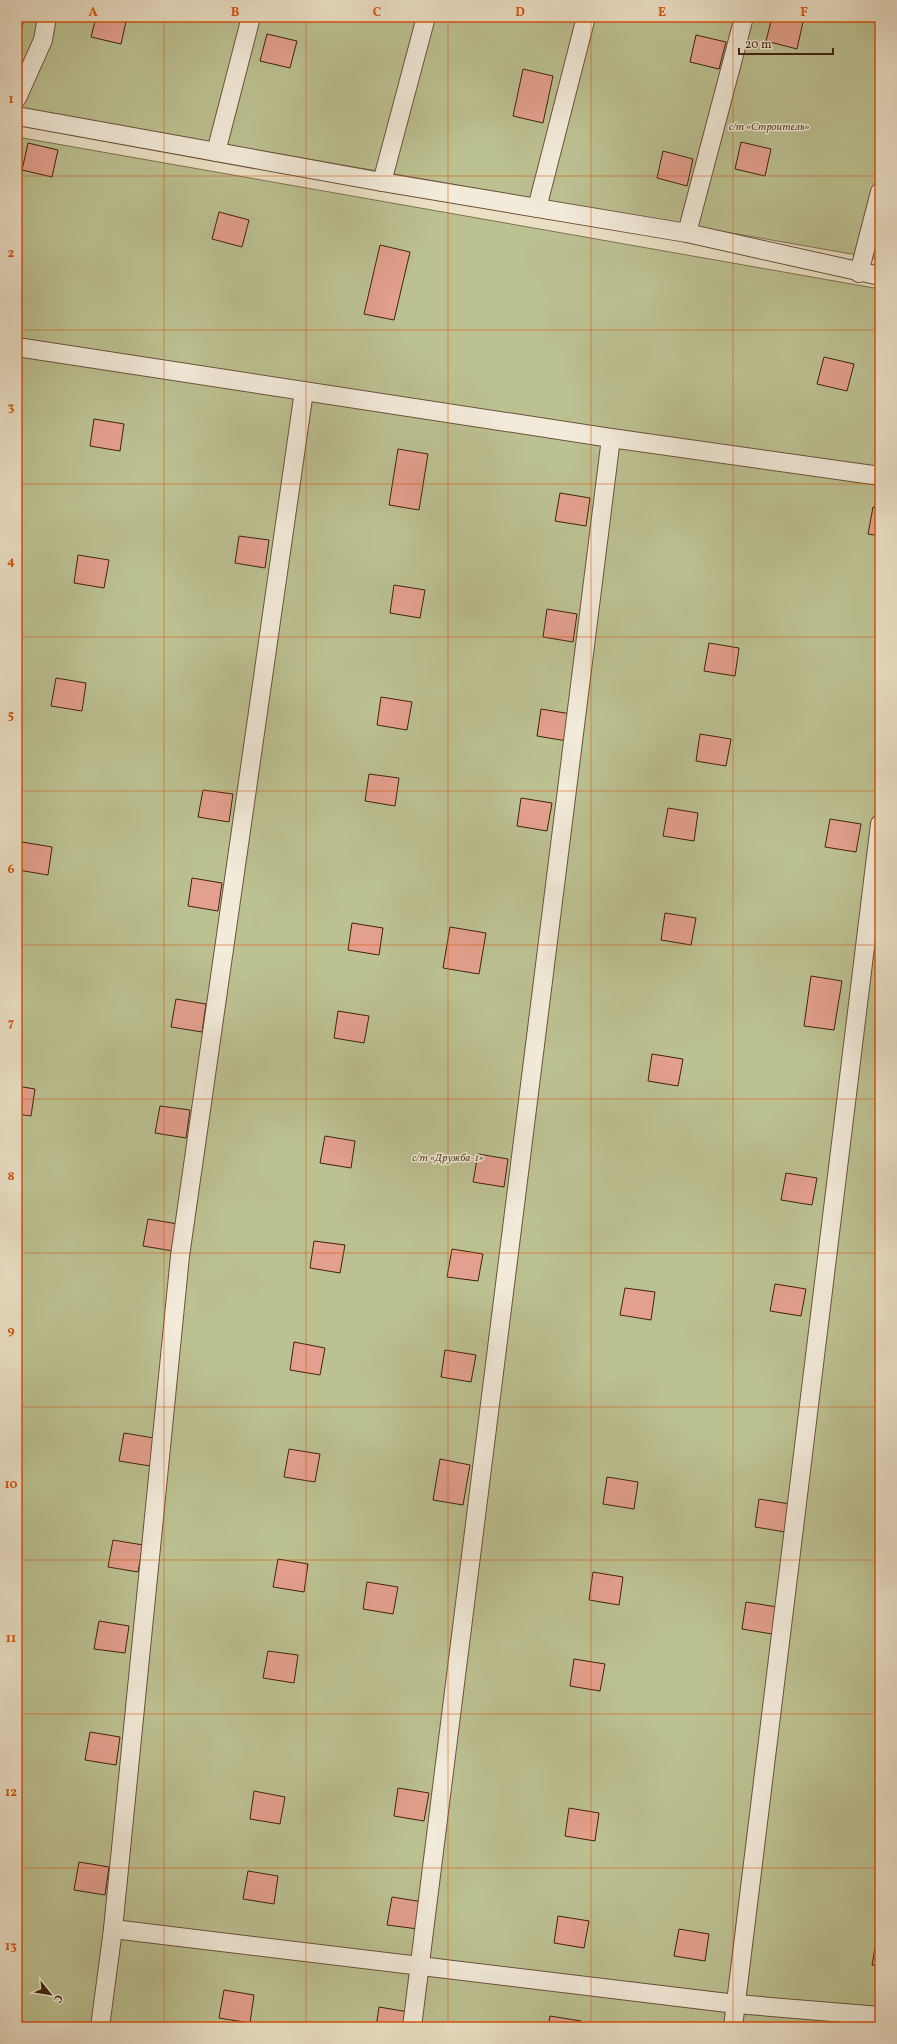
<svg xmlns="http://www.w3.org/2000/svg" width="897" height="2044" font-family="Vollkorn,serif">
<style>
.green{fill:#bcc192;stroke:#7e7250}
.building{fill:#e3a08e;stroke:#41220d}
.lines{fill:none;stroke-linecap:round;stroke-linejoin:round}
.service-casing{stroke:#6c523b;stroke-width:20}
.service{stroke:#f2ebda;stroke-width:18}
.grid{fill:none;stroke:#d7540c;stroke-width:1;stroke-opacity:0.55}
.labels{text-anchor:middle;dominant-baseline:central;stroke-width:3;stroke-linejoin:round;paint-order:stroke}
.park-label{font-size:11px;font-style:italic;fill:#604a2e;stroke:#f2ebda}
.neatline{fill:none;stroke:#d7540c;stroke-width:1.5}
.grid-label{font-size:13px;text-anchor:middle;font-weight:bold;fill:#d7540c}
</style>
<rect width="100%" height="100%" fill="#ebe0c6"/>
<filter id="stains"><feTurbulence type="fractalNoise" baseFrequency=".005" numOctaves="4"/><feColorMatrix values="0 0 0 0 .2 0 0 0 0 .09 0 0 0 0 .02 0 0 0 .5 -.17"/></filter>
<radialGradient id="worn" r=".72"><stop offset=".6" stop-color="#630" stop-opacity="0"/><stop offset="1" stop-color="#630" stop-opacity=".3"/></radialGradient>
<g class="green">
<polygon points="25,17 880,17 880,259 17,108 17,46"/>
<polygon points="17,137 880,289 880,2027 17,2027"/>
</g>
<g class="building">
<polygon points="96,17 127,17 121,44 91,37"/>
<polygon points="772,17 784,17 803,22 797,49 766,41"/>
<polygon points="267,34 297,41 290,68 260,61"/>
<polygon points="696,35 726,42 719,69 690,62"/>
<polygon points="523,69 553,76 543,123 513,116"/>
<polygon points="741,142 771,149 765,176 735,169"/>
<polygon points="28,143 58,150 52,177 22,170"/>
<polygon points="663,151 693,159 687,186 657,178"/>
<polygon points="219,212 249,220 242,247 212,239"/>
<polygon points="380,245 410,252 394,320 364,314"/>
<polygon points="824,357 854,364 847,391 817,384"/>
<polygon points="94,419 124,424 120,451 90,446"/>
<polygon points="398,449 428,454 419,510 389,505"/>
<polygon points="560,493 590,498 586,526 555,521"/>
<polygon points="873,507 880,508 880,536 868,534"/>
<polygon points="239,536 269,540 265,568 235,563"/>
<polygon points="78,555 109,560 104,588 74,583"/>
<polygon points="394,585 425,590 420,618 390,613"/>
<polygon points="547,609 577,614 573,642 543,637"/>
<polygon points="709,643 739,648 735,676 704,671"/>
<polygon points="56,678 86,683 82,711 51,706"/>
<polygon points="381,697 412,702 407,730 377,725"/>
<polygon points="541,709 571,714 567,741 537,736"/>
<polygon points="700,734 731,739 726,766 696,761"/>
<polygon points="369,774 399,778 395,806 365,801"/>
<polygon points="203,790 233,794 229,822 198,817"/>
<polygon points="521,798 552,803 547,831 517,826"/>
<polygon points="668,808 698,813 694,841 663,836"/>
<polygon points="830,819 861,824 856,852 825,847"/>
<polygon points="22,842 52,847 48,875 18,870"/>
<polygon points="192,878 222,883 218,911 188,906"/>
<polygon points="665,913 696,918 691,945 661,940"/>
<polygon points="352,923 383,928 379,955 348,950"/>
<polygon points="450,927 486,933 479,974 443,968"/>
<polygon points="811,976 842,981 834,1030 804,1026"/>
<polygon points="176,999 206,1004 202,1032 171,1027"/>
<polygon points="338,1011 369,1016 364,1043 334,1038"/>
<polygon points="652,1054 683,1059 678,1086 648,1081"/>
<polygon points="17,1086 35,1089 31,1116 17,1114"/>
<polygon points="160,1106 190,1110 186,1138 155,1133"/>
<polygon points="325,1136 355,1141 351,1168 320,1163"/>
<polygon points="478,1154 508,1159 504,1187 473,1182"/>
<polygon points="786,1173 817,1178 812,1205 781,1200"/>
<polygon points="148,1219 178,1224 173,1251 143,1246"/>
<polygon points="314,1241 345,1245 340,1273 310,1268"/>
<polygon points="452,1249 483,1254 478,1281 447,1277"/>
<polygon points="775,1284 806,1289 801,1316 770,1311"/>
<polygon points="625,1288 655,1292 651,1320 620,1315"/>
<polygon points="294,1342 325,1348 320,1375 290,1370"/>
<polygon points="445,1350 476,1355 471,1382 441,1377"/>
<polygon points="124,1433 154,1438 150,1466 119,1461"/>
<polygon points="289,1449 320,1454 315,1482 284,1477"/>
<polygon points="440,1459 470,1465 463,1505 433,1500"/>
<polygon points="607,1477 638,1482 634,1509 603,1504"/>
<polygon points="759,1499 790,1504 785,1532 755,1527"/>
<polygon points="113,1540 143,1545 138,1572 108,1567"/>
<polygon points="278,1559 308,1564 304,1592 273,1587"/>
<polygon points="593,1572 623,1577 619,1605 589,1600"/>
<polygon points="367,1582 398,1587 393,1614 363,1609"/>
<polygon points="746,1602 777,1607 772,1634 742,1629"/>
<polygon points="99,1621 129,1626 125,1653 94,1649"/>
<polygon points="268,1651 298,1655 294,1683 263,1678"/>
<polygon points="574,1659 605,1664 600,1691 570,1686"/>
<polygon points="90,1732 120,1737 116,1765 85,1760"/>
<polygon points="398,1788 429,1793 424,1821 394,1816"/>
<polygon points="254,1791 285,1797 280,1824 250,1819"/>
<polygon points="569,1808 599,1813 595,1841 565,1836"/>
<polygon points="79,1862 109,1867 105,1895 74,1890"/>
<polygon points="248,1871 278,1876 274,1904 243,1899"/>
<polygon points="392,1897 423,1902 418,1929 387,1925"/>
<polygon points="558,1916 589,1921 584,1948 554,1943"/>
<polygon points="679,1929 709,1934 705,1961 674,1956"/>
<polygon points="877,1937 880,1938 880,1966 872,1965"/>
<polygon points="224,1990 254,1995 250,2023 219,2018"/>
<polygon points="379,2007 409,2012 407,2027 376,2027"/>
<polygon points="550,2016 581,2021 579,2027 548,2027"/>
</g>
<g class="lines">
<g class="service-casing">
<g id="service">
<polyline points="17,98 43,40 47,17"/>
<polyline points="17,116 382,182 687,233 880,276"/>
<polyline points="216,152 251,17"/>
<polyline points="382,182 426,17"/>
<polyline points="537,208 586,17"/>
<polyline points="687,233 744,17"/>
<polyline points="859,273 880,192"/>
<polyline points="17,347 611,438 880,476"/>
<polyline points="113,1929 736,2004 880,2016"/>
<polyline points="100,2027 113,1929 180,1256 304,391"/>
<polyline points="412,2027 611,438"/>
<polyline points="733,2027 880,824"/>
</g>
</g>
<use href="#service" class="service"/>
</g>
<path class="grid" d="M164,17v2010M306,17v2010M448,17v2010M591,17v2010M733,17v2010M17,176h863M17,330h863M17,484h863M17,637h863M17,791h863M17,945h863M17,1099h863M17,1253h863M17,1407h863M17,1560h863M17,1714h863M17,1868h863"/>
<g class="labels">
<g class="park-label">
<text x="769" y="127">с/т «Строитель»</text>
<text x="448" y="1158">с/т «Дружба-1»</text>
</g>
</g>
<rect width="897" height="2044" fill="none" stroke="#ebe0c6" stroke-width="44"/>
<g transform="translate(50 1994) rotate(120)" stroke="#f2ebda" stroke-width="3" paint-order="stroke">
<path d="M0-3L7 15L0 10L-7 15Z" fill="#41220d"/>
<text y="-6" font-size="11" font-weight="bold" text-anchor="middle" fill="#41220d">С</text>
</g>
<path d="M739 48v6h94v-6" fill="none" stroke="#41220d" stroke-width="2"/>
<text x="745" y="48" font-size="12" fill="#41220d" stroke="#f2ebda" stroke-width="3" paint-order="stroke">20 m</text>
<rect x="22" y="22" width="853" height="2000" class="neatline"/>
<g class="grid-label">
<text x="93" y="16">A</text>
<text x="235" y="16">B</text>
<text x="377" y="16">C</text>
<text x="520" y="16">D</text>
<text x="662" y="16">E</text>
<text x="804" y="16">F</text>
<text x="11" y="103">1</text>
<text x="11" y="257">2</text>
<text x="11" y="411">3</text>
<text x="11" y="565">4</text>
<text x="11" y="719">5</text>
<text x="11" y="873">6</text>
<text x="11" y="1027">7</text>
<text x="11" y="1180">8</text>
<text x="11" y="1334">9</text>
<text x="11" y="1488">10</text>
<text x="11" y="1642">11</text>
<text x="11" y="1796">12</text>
<text x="11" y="1950">13</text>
</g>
<rect width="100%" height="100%" filter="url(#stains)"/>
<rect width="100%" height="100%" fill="url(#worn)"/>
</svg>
